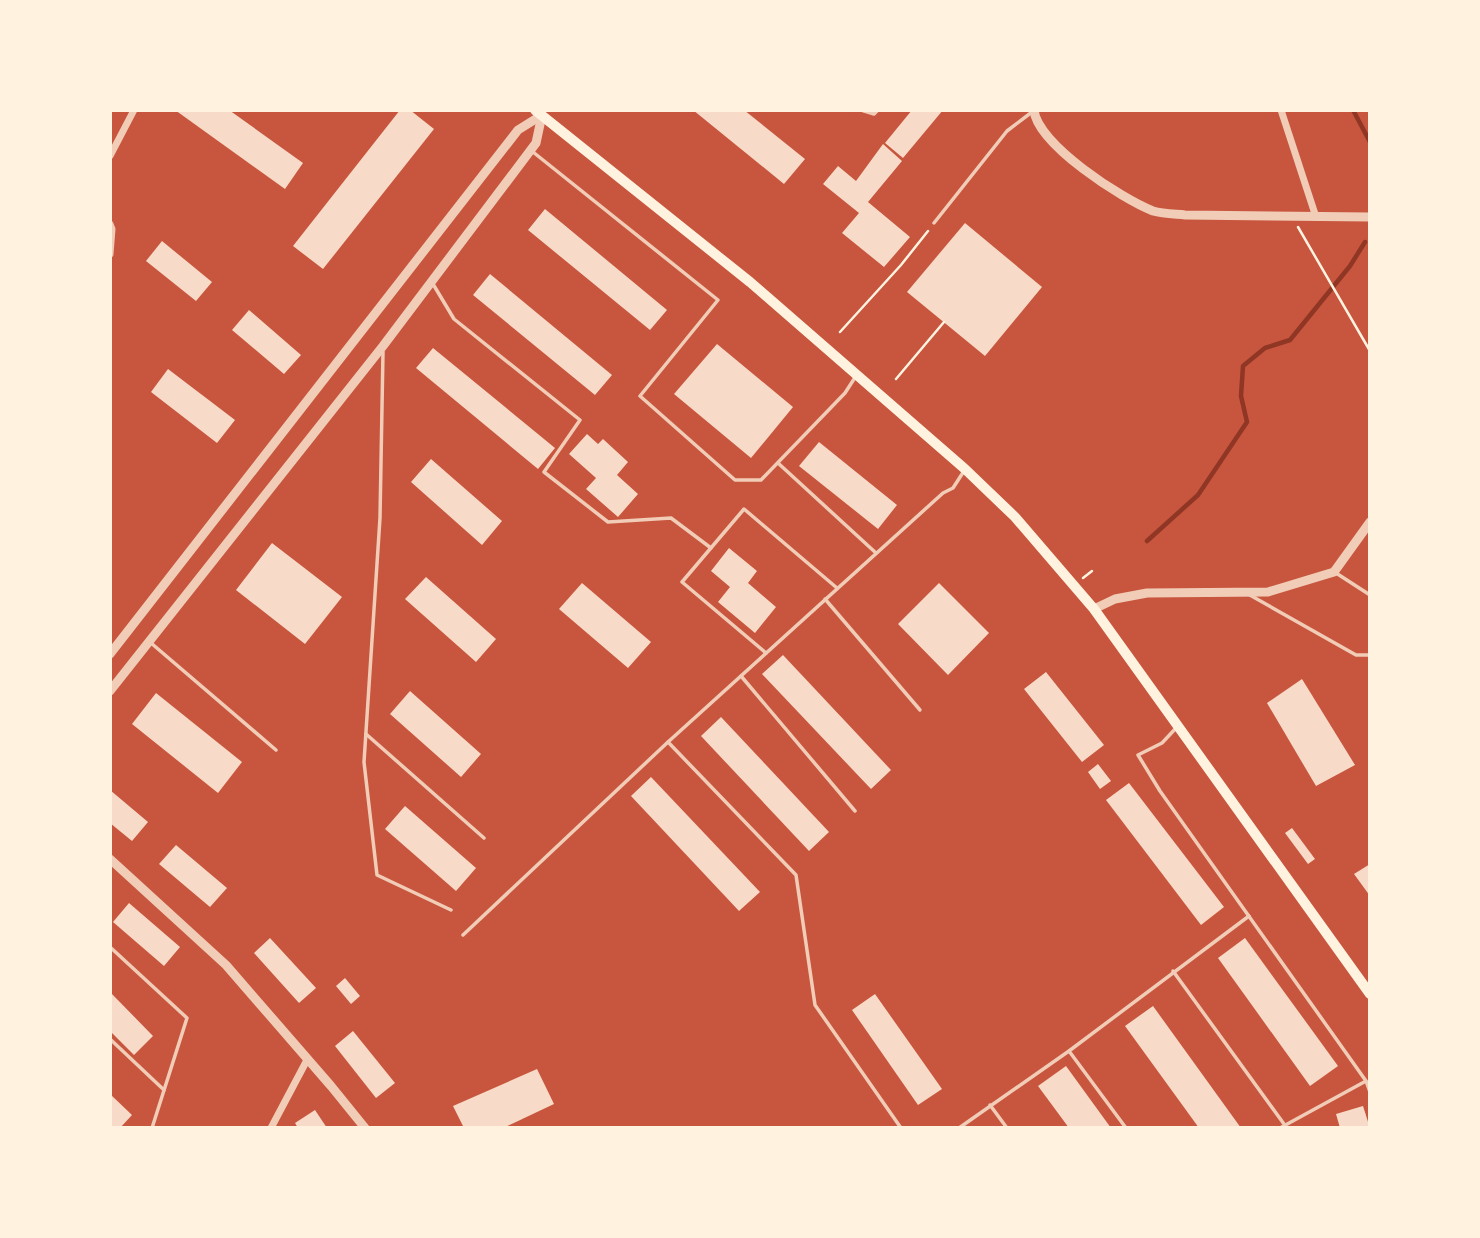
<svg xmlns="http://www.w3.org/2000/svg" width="1480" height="1238" font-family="Mulish,sans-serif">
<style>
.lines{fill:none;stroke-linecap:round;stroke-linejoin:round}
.stream{stroke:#8f3625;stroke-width:4.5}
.building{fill:#f7dbc8}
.path{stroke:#fff3e0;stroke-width:2.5}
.service{stroke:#f1ccb7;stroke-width:3.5}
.minor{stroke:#f1ccb7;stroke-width:7}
.tertiary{stroke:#f1ccb7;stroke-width:9}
.secondary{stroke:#fff3e0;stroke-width:10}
</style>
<rect width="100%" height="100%" fill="#c8553d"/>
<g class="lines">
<g class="stream">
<polyline points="1353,110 1370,142"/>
<polyline points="1147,541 1198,495 1247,422 1241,396 1243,366 1265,348 1290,340 1350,266 1365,242"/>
</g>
</g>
<g class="building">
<polygon points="175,110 229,110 303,163 285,189"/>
<polygon points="400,110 410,110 434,129 323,269 293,246"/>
<polygon points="693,110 744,110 805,159 784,184"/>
<polygon points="912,110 943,110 903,158 885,143"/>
<polygon points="883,144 902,161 868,202 910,237 884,267 842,233 859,213 823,184 838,166 856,181"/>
<polygon points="545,209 667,310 650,330 528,230"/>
<polygon points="965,223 1042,287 985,356 907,292"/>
<polygon points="162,241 212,282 196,301 146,261"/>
<polygon points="490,274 612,375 595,395 473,295"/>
<polygon points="249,310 301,355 284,374 232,330"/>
<polygon points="717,344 793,407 751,458 674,394"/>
<polygon points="433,348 555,448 538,469 416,368"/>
<polygon points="168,369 235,420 217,443 151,392"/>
<polygon points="587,434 598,444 603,439 628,462 617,475 638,494 618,517 586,489 596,478 569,454"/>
<polygon points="819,442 897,505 878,529 799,466"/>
<polygon points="431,459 502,521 482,545 411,482"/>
<polygon points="272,543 342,597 305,644 236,590"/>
<polygon points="729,548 757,571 748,583 776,607 755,633 718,602 730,587 711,571"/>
<polygon points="426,577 496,639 476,662 405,599"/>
<polygon points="582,583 651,642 628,668 559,609"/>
<polygon points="939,583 989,633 948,675 898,624"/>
<polygon points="783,655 891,770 871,789 762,674"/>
<polygon points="1046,672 1104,745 1082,762 1024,689"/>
<polygon points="1302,679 1355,765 1316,786 1267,703"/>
<polygon points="410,691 481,754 461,777 390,714"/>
<polygon points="156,693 242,762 218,793 132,724"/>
<polygon points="721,717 829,832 809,851 701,736"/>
<polygon points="1098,764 1111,781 1100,789 1088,772"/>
<polygon points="651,777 760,892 739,911 631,796"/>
<polygon points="1129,783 1224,907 1201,925 1106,800"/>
<polygon points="110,790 148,822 132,841 110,823"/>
<polygon points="405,806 476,868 456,891 385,829"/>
<polygon points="1292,828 1315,859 1308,864 1285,833"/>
<polygon points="176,845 227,888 210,907 159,864"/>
<polygon points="1370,864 1370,896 1354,874"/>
<polygon points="129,903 180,947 164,966 113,922"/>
<polygon points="270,938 316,988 299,1003 254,953"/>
<polygon points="1245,938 1338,1066 1310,1086 1218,958"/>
<polygon points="345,978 360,996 351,1004 336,986"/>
<polygon points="110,992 153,1036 134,1055 110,1031"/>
<polygon points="875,994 942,1089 918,1105 852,1010"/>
<polygon points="1153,1006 1241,1128 1199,1128 1125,1026"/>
<polygon points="353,1031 395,1083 376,1098 335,1046"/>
<polygon points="1066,1066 1111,1128 1069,1128 1038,1086"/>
<polygon points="537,1069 554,1104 503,1128 464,1128 453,1106"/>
<polygon points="110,1094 132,1115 120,1128 113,1128 110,1125"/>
<polygon points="1363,1106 1370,1128 1340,1128 1336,1114"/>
<polygon points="315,1110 327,1128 298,1128 295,1123"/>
</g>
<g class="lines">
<g class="path">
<polyline points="1298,227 1370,351"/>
<polyline points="840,332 901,265 928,231"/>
<polyline points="896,379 944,322"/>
<polyline points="1083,578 1092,571"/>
</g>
<g class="service">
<polyline points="861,110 874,114 878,110"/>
<polyline points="533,152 718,300 640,396 735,480 761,480 845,393 856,376"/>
<polyline points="934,223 1007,131 1032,112"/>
<polyline points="433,284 454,319 580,420 544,472 608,522 671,518 711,548"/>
<polyline points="383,352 380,518 364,762 377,875 451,910"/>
<polyline points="778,463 876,553"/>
<polyline points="1336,573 1370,595"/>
<polyline points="1248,594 1356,655 1370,655"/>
<polyline points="825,599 920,710"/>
<polyline points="151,643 276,750"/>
<polyline points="766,653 682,582 744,509 837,588"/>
<polyline points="741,676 855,811"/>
<polyline points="1177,727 1162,743 1138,755 1160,791 1366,1081 1370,1092"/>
<polyline points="366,734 484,838"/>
<polyline points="668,742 796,875 815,1005 901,1128"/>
<polyline points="463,935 668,742 943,493 953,488 964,471"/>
<polyline points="110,947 187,1018 152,1128"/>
<polyline points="1173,971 1284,1124"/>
<polyline points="110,1039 164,1090"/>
<polyline points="1069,1051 1126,1128"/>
<polyline points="990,1105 1007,1128"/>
<polyline points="959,1128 1069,1051 1249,916"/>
<polyline points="1280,1128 1366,1081"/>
</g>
<g class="minor">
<polyline points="1281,110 1316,217"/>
<polyline points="110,156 134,110"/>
<polyline points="110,224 112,229 110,254"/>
<polyline points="271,1128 307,1060"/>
</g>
<g class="tertiary">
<path d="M1034,110c3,34 88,89 119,101 10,3 22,3 32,4l185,2"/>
<polyline points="1094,609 1115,599 1147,593 1268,592 1334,572 1370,522"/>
<polyline points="110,654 518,130 542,115"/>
<polyline points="110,691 383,346 536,143 542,115"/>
<polyline points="110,859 226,965 331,1086 365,1128"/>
</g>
<polyline class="secondary" points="535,110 750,282 965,469 1015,517 1094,609 1370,994"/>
</g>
<rect width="1480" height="1238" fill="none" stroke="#fff3e0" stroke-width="224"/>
</svg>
